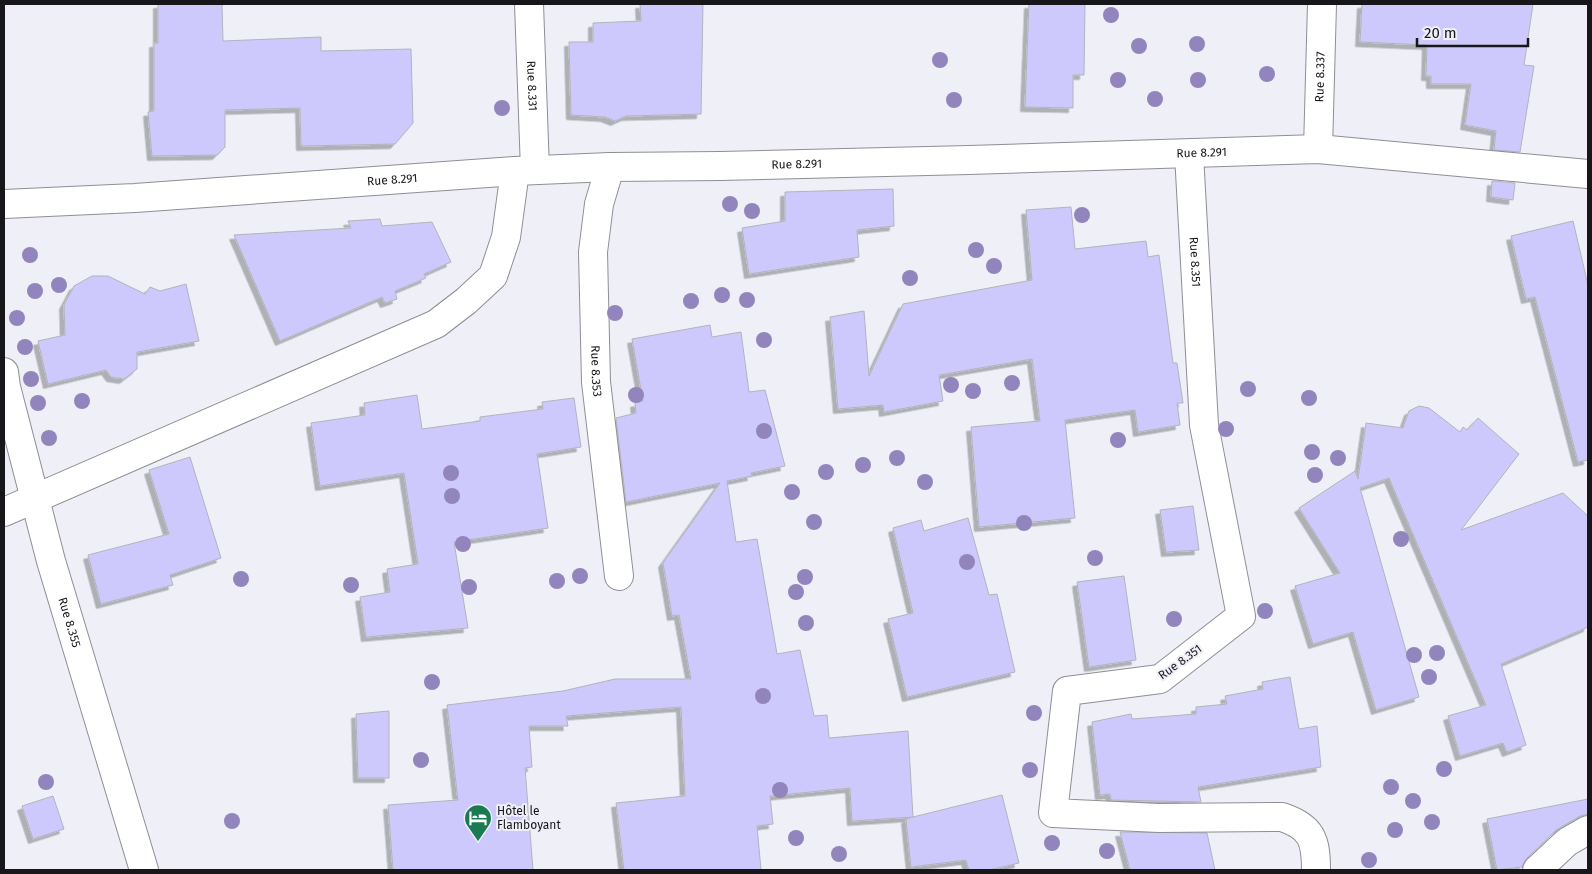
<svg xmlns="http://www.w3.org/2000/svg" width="1592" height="874" font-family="'Fira Sans',sans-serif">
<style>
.building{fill:#cec9fc;stroke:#b3b3bb;filter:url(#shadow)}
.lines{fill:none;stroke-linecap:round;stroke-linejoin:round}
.street-casing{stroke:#8e8e96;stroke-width:30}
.street{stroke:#fff;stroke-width:28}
.tree{fill:#9284bd}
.labels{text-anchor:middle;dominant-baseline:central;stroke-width:4;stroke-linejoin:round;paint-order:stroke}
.street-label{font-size:12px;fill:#17161a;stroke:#efeff8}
.poi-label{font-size:12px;fill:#17161a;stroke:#efeff8;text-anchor:start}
</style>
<defs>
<filter id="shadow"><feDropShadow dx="-4.5" dy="4.5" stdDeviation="0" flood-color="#0004"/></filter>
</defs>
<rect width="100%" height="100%" fill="#efeff8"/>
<g class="building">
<polygon points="158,4 222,4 223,41 321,37 321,51 411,49 413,123 395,144 301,146 300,108 225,110 225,147 217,155 152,156 148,112 154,111 154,43 158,43"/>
<polygon points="640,4 703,4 701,114 626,116 615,121 605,117 571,115 569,42 593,42 593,23 641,21"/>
<polygon points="1029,4 1085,4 1084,75 1073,75 1073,108 1025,107"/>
<polygon points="1362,4 1533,4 1524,65 1534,66 1520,152 1494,150 1496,131 1465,125 1471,84 1431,84 1431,76 1426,76 1427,45 1360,42"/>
<polygon points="1492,181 1515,183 1513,200 1491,197"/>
<polygon points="893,189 894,226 857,230 859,257 749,274 742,228 785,221 785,192"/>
<polygon points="1071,207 1075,249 1146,241 1148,257 1159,255 1173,363 1177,363 1183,403 1177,403 1180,425 1138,432 1135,410 1065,420 1075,518 979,527 971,427 1040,421 1032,359 939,375 943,401 884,412 883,405 838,409 830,317 864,311 869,376 903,304 1032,280 1026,210"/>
<polygon points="380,219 382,226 432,222 451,262 424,274 426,278 395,291 397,299 385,303 382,297 280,341 234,235 351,228 348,221"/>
<polygon points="1573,221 1588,285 1588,460 1578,462 1535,297 1526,299 1511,236"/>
<polygon points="92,276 108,276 145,294 150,287 160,291 186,284 199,341 137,352 137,369 124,379 111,377 106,370 48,384 38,341 65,335 64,305 74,286"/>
<polygon points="710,325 712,337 741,332 749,392 765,390 785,466 751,473 752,476 727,481 736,542 757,539 777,654 800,650 814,716 827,715 829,738 908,731 913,817 1002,795 1019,863 989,870 969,870 966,860 911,867 906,819 913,817 852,821 850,788 770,796 773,824 757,826 761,870 624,870 616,803 685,796 681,707 566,716 568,726 529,726 532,767 525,768 533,870 393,870 388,805 458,800 447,705 563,691 615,679 691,679 679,615 672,616 663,563 720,483 626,502 616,418 636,413 635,403 643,401 632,339"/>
<polygon points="417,395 422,429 480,421 480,417 543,409 542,402 574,398 581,447 537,454 548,528 454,542 468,628 366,637 360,597 390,592 387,569 418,564 404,473 320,486 311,423 365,415 364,403"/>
<polygon points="1419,406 1429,408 1460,432 1463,427 1467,430 1478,418 1519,454 1461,530 1563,493 1588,516 1588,627 1501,664 1526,745 1507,752 1503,743 1460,756 1448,716 1486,705 1389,478 1360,488 1419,697 1376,710 1353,632 1313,644 1295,586 1340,573 1299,508 1355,471 1358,479 1366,423 1403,428 1409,411"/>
<polygon points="190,457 221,558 170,575 173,585 101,604 88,555 169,534 149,470"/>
<polygon points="1193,506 1199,550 1166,552 1160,510"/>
<polygon points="968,518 989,595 997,594 1015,672 907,697 888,619 913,613 893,528 921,520 924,531"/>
<polygon points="1124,576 1136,660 1089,667 1077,582"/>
<polygon points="1290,677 1299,729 1317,726 1321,767 1198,787 1201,802 1111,800 1110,794 1100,795 1092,722 1131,714 1132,719 1196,714 1196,707 1227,704 1225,696 1263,689 1262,682"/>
<polygon points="389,711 389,778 358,778 356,714"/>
<polygon points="53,796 64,829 33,839 22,806"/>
<polygon points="1588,799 1588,814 1580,816 1556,830 1526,859 1522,867 1497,870 1487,819"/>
<polygon points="1120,832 1207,833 1215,870 1130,870"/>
</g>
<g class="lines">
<g class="street-casing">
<g id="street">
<path id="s1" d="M529,4l6,166"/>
<path id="s2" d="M1318,149l4,-145"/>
<path id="s3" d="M1189,154l15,271 37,191 -81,63 -93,12 -14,122 106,5 123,-1c30,10 34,23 34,53"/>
<path id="s4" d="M610,167l-11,37 -6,48 3,130 23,194"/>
<path id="s5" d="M4,204l131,-6 380,-27 95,-4 110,-1 249,-6 349,-11 270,25"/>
<path id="s6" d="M4,372l2,15 45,174 93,309"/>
<polyline points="4,512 436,324 466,301 493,276 506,237 515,171"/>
<polyline points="1537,870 1567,842 1588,830"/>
</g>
</g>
<use href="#street" class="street"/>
</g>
<g class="tree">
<circle cx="1111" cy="15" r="8"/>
<circle cx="1197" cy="44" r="8"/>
<circle cx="1139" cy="46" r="8"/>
<circle cx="940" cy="60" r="8"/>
<circle cx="1267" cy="74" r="8"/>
<circle cx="1118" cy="80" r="8"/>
<circle cx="1198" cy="80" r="8"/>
<circle cx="1155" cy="99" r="8"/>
<circle cx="954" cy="100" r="8"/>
<circle cx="502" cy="108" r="8"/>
<circle cx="730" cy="204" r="8"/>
<circle cx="752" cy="211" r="8"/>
<circle cx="1082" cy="215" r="8"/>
<circle cx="976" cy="250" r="8"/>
<circle cx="30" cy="255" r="8"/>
<circle cx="994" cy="266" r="8"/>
<circle cx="910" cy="278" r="8"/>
<circle cx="59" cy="285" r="8"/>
<circle cx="35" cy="291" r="8"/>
<circle cx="722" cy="295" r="8"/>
<circle cx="747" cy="300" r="8"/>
<circle cx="691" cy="301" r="8"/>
<circle cx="615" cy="313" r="8"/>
<circle cx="17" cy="318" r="8"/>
<circle cx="764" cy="340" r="8"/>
<circle cx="25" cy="347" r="8"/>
<circle cx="31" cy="379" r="8"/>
<circle cx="1012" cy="383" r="8"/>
<circle cx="951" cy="385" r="8"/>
<circle cx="1248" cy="389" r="8"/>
<circle cx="973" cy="391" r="8"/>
<circle cx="636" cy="395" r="8"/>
<circle cx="1309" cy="398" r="8"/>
<circle cx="82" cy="401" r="8"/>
<circle cx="38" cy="403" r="8"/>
<circle cx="1226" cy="429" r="8"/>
<circle cx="764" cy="431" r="8"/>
<circle cx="49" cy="438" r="8"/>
<circle cx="1118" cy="440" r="8"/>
<circle cx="1312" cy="452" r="8"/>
<circle cx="897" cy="458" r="8"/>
<circle cx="1338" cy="458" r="8"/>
<circle cx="863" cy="465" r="8"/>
<circle cx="826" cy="472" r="8"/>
<circle cx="451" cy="473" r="8"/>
<circle cx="1315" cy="475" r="8"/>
<circle cx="925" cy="482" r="8"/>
<circle cx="792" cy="492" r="8"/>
<circle cx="452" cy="496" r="8"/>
<circle cx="814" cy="522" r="8"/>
<circle cx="1024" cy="523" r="8"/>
<circle cx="1401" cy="539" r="8"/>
<circle cx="463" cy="544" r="8"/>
<circle cx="1095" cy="558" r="8"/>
<circle cx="967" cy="562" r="8"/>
<circle cx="580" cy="576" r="8"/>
<circle cx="805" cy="577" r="8"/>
<circle cx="241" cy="579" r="8"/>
<circle cx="557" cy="581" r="8"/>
<circle cx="351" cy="585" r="8"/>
<circle cx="469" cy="587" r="8"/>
<circle cx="796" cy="592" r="8"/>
<circle cx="1265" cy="611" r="8"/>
<circle cx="1174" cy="619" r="8"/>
<circle cx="806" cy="623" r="8"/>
<circle cx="1437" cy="653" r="8"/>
<circle cx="1414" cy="655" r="8"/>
<circle cx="1429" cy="677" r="8"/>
<circle cx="432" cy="682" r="8"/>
<circle cx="763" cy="696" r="8"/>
<circle cx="1034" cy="713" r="8"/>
<circle cx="421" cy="760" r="8"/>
<circle cx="1444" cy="769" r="8"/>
<circle cx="1030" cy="770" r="8"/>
<circle cx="46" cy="782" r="8"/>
<circle cx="1391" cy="787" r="8"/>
<circle cx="780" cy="790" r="8"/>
<circle cx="1413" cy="801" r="8"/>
<circle cx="232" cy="821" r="8"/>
<circle cx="1432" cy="822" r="8"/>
<circle cx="1395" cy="830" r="8"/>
<circle cx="796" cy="838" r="8"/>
<circle cx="1052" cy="843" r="8"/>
<circle cx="1107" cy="851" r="8"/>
<circle cx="839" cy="854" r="8"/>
<circle cx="1369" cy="860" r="8"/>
</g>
<defs>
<g id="hotel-pin" transform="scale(1.4375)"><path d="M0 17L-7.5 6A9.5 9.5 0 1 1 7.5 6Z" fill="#1a7a51" stroke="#efeff8"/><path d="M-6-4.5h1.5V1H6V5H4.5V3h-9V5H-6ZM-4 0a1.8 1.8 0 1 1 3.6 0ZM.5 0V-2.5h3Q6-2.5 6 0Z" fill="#fff"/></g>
</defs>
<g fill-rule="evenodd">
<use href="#hotel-pin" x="478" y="818"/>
</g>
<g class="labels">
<g class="street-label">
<text stroke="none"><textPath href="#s2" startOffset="72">Rue 8.337</textPath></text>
<text stroke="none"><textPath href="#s1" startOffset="82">Rue 8.331</textPath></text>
<text stroke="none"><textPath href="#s5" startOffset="1199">Rue 8.291</textPath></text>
<text stroke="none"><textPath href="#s5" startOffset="794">Rue 8.291</textPath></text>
<text stroke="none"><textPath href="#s5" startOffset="389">Rue 8.291</textPath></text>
<text stroke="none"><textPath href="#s3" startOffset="108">Rue 8.351</textPath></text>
<text stroke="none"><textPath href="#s4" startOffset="206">Rue 8.353</textPath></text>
<text stroke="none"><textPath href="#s6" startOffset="259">Rue 8.355</textPath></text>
<text transform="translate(1180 662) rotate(-36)">Rue 8.351</text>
</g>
<g class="poi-label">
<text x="497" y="811">Hôtel le<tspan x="497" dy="14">Flamboyant</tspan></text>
</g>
</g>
<rect width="1592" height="874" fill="none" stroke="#17161a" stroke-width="10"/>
<path d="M1417 38v8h111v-8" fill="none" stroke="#17161a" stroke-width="2.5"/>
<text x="1424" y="38" font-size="15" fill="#17161a" stroke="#efeff8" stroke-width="4" paint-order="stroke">20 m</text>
</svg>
